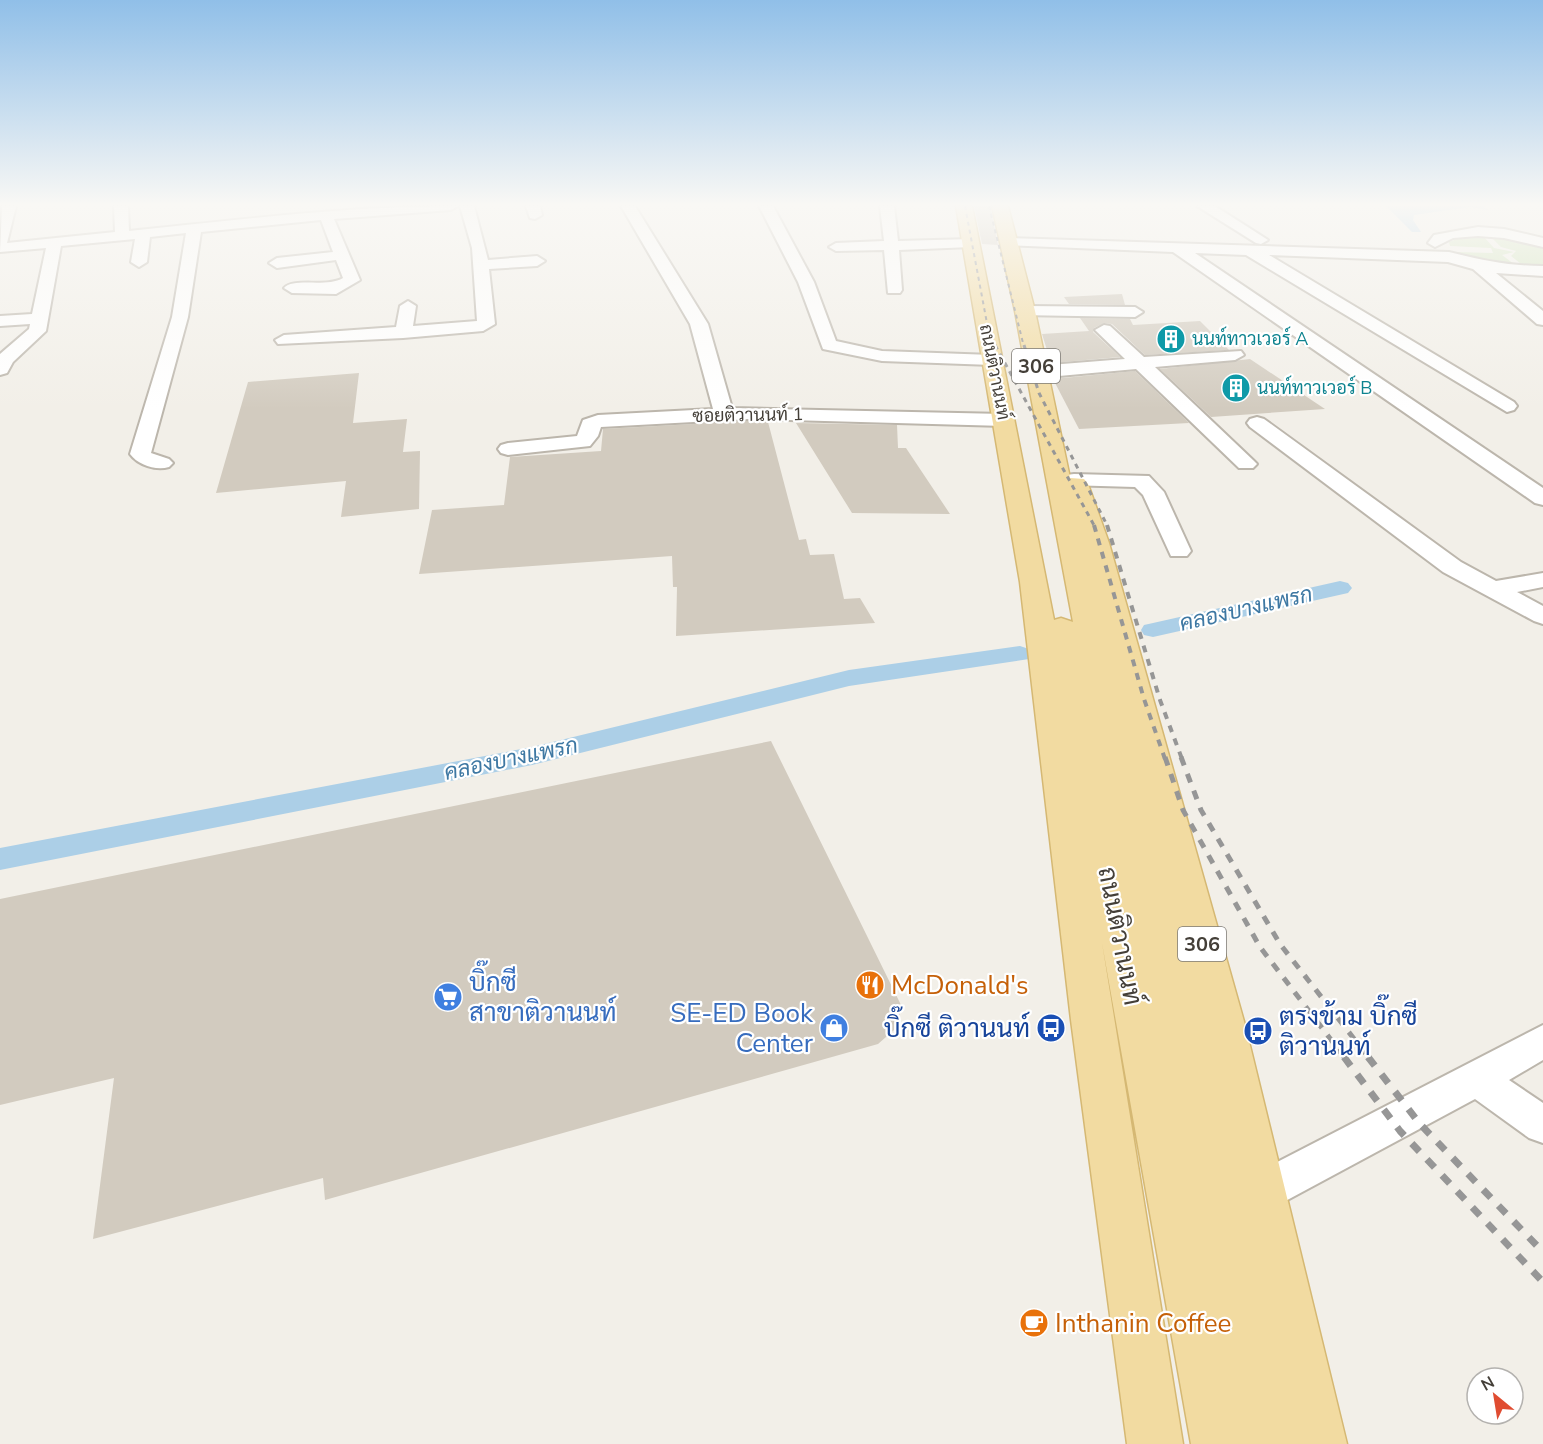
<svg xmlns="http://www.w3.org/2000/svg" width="1543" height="1444" font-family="'Nunito Sans',Sarabun,sans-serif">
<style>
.green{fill:#cde1b6}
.water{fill:#accfe7}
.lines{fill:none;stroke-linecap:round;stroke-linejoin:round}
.canal{fill:#accfe7;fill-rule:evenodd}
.building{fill:#d2cbbf}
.minor-casing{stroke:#bcb6ac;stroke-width:4}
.major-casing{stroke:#d5b873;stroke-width:3}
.minor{fill:#fff;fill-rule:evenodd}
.major{fill:#f2dba1;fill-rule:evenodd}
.rail-far4{stroke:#969696;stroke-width:2;stroke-dasharray:4 4;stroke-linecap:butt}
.rail-far3{stroke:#969696;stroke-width:3;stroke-dasharray:5 5;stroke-linecap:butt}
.rail-far2{stroke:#969696;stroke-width:4;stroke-dasharray:7 7;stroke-linecap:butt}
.rail-far1{stroke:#969696;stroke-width:5;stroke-dasharray:9 9;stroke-linecap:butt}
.rail{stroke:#969696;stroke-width:7;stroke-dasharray:11 11;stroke-linecap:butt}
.labels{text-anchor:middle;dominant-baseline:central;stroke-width:4.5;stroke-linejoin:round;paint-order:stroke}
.far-culture-label{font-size:18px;fill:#0d838f;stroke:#fff;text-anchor:start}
.far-street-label{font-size:18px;fill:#443f38;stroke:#fff}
.shield{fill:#fff;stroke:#7c7974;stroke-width:1.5}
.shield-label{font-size:20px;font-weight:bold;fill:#443f38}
.water-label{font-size:22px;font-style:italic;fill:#3e78a3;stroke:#fff}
.near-street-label{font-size:26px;fill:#443f38;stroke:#fff}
.near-shop-label{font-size:26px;fill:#366cbe;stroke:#fff;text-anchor:start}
.near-food-label{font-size:26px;fill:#c56008;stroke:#fff;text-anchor:start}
.near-transit-label{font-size:26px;fill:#164399;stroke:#fff;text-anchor:start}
</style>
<rect width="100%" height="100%" fill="#f2efe8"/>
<g class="green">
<polygon points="1483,236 1494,248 1514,252 1502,255 1518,267 1464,257 1454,252 1493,253 1491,248 1450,246 1449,242 1459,238"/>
<polygon points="1490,236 1509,238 1543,247 1543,266 1525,267 1511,256 1516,251 1501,247"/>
</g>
<polygon class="water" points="1386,206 1481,206 1489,210 1470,207 1414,215 1413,220 1421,232 1412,232"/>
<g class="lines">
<g class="canal">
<polygon points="1340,581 1348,583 1352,588 1348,593 1153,637 1144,635 1141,630 1144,625 1153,623"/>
<polygon points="1020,646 1029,649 1033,654 1029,659 849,686 532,765 0,870 0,848 532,747 849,670"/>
</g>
</g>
<g class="building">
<polygon points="974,206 990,206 998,245 982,244"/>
<polygon points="1122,294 1125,305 1069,304 1064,297"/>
<polygon points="1080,318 1130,319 1133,325 1200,321 1229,350 1145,355 1112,324 1104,323 1094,328 1093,332 1120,357 1051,363 1042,334 1089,331"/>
<polygon points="1250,359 1325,409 1211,417 1160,369"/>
<polygon points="1135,371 1189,423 1079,429 1053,379"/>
<polygon points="359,373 353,423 407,419 403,452 420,451 419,509 341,517 346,481 216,493 248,382"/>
<polygon points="749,421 768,422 799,540 806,539 810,555 834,554 844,599 860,598 875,623 676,636 677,587 673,587 672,556 419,574 432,510 504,505 510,457 601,451 603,429"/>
<polygon points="796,423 897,425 898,448 906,448 950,514 852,513"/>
<polygon points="771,741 902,1007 894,1030 878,1044 325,1200 323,1178 93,1239 114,1078 0,1105 0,899"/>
</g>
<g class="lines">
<g class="minor-casing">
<g id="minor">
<path d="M2,206h14l-9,37 108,-11 -1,-26h14l1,25c109,-11 218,-25 329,-25l-7,4 -117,9 26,61 -24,14 -44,-1 -8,-5c10,-11 42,0 59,-10l-7,-18 -59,8 -8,-5 8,-5 56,-6 -12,-32 -120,12 -13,85 -37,136 18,6 4,4 -4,4c-13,4 -31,-2 -39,-13l42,-137 14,-84 -36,4 -3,25 -8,5 -8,-5 4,-23 -74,7 -15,85 -33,31 -6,11 -7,2v-21l29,-25 1,-5 -30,2v-10l32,-2 14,-66 -46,4z"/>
<polygon points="460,206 474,206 488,260 537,256 545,261 537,266 489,269 495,324 483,331 403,338 278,344 275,340 284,335 396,327 400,306 408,301 416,306 413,326 477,321 472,248"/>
<polygon points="526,206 540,206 542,215 535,219 530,218"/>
<polygon points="621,206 635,206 708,324 732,408 1004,414 1011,416 1014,420 1011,424 1004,426 749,419 601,427 598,436 590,446 508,455 501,453 498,449 501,445 508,443 577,436 583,420 598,415 713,409 690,324"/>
<polygon points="759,206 773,206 814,282 836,341 882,351 992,355 1001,360 992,365 882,361 823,349 798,282"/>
<polygon points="880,206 894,206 898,241 971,239 978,243 971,247 899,250 902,290 900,293 888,293 884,250 836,251 829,247 836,243 884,241"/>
<polygon points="1197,206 1215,206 1268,240 1261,244 1256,243"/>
<polygon points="1478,227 1504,229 1543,238 1543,247 1504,238 1478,236 1453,238 1435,247 1428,243 1434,235"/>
<path d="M1010,238l439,14c32,8 60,14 94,14v10l-47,-3 47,38v14l-6,-1 -64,-55 -25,-7 -179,-7 245,147 3,4 -3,4 -7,2 -261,-157 -51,-2 348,235v17l-8,-2 -362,-251 -168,-7 -2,-3z"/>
<polygon points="1025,306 1135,307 1143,312 1135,317 1019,315 1017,311"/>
<polygon points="1104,325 1110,326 1144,357 1241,351 1244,355 1235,360 1155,367 1253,460 1257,464 1253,468 1239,468 1136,369 1037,378 1028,372 1037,366 1125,359 1095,330"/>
<polygon points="1257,417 1264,419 1461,562 1496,581 1543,573 1543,587 1517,592 1543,606 1543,624 1534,621 1443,572 1250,427 1247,423 1250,419"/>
<polygon points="1074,474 1149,476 1164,492 1191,551 1187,556 1171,556 1143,495 1135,487 1066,485 1063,480 1066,475"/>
<polygon points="1543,1025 1543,1060 1509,1080 1543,1103 1543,1143 1529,1138 1475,1099 1278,1205 1263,1210 1248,1205 1242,1191 1248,1177"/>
</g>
</g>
<g class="major-casing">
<polygon id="major" points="956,206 972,206 1054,620 1061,618 1073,622 1015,311 992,206 1008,206 1035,311 1070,478 1084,479 1088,484 1109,543 1245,1025 1347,1444 1191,1444 1102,943 1183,1444 1127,1444 1071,1020 1020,582"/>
</g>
<use href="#minor" class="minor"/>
<use href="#major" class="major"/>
<g class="rail-far4">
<polyline points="965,206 989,334 996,347"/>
<polyline points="989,206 1024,347"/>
</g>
<g class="rail-far3">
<polyline points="995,345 1095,527"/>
<polyline points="1024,345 1039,393 1108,527"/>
</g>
<g class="rail-far2">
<polyline points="1094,525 1144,699 1165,759"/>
<polyline points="1107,525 1160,700 1182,759"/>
</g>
<g class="rail-far1">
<polyline points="1165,757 1183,810 1260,947 1345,1058"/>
<polyline points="1181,757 1201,810 1280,944 1369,1058"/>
</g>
<g class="rail">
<polyline points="1344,1057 1400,1131 1543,1282"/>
<polyline points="1368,1057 1420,1124 1543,1252"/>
</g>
</g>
<linearGradient id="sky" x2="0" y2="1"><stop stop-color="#90bfe8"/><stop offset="0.5" stop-color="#f9f8f5"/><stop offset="1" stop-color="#f9f8f5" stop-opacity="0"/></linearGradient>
<rect width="1543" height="409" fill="url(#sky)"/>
<defs>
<g id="building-disc" transform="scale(1.5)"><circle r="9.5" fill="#0f9aa8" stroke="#fff"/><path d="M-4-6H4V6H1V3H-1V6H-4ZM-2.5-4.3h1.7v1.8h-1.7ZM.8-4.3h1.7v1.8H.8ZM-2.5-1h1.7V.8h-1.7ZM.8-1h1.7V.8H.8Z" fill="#fff"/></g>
<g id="restaurant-disc" transform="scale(1.5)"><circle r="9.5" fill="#e8710a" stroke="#fff"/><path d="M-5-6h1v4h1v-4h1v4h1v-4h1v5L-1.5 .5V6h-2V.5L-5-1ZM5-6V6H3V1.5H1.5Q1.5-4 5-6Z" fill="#fff"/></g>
<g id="supermarket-disc" transform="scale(1.5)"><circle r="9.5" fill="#3f7fe0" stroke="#fff"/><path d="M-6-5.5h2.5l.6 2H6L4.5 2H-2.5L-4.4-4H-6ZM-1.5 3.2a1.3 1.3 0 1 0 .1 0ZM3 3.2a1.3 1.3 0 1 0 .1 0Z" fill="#fff"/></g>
<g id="shop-disc" transform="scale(1.5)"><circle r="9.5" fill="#3f7fe0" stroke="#fff"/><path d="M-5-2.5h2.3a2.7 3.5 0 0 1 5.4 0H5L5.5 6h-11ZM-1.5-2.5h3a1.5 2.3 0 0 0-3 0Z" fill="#fff"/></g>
<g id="bus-disc" transform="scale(1.5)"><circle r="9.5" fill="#1a4fb4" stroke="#fff"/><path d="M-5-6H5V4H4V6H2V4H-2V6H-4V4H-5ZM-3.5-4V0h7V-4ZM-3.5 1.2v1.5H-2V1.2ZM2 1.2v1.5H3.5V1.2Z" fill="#fff"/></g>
<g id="cafe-disc" transform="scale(1.5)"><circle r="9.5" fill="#e8710a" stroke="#fff"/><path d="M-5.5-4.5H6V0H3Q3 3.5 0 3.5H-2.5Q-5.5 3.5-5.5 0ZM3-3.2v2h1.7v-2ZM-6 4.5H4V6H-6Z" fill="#fff"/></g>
</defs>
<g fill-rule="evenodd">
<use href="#building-disc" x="1171" y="339"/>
<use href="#building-disc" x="1236" y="388"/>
<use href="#restaurant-disc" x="870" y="985"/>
<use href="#supermarket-disc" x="448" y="997"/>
<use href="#shop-disc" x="834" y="1028"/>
<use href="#bus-disc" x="1051" y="1028"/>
<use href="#bus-disc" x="1258" y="1031"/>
<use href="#cafe-disc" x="1034" y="1323"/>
</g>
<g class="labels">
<g class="far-culture-label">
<text x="1192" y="339">นนท์ทาวเวอร์ A</text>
<text x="1257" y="388">นนท์ทาวเวอร์ B</text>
</g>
<g class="far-street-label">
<text transform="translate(995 372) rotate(79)">ถนนติวานนท์</text>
<text transform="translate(748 415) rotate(-1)">ซอยติวานนท์ 1</text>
</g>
<g class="shield">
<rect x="1012" y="349" width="48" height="34" rx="4.5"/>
<rect x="1178" y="927" width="48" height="34" rx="4.5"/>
</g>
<g class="shield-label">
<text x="1036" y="366">306</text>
<text x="1202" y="944">306</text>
</g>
<g class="water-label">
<text transform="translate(1246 609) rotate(-13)">คลองบางแพรก</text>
<text transform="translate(511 759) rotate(-12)">คลองบางแพรก</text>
</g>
<g class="near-street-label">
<text transform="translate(1120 936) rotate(79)">ถนนติวานนท์</text>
</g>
<g class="near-shop-label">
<text x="469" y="982">บิ๊กซี<tspan x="469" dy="30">สาขาติวานนท์</tspan></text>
<text x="813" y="1013" text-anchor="end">SE-ED Book<tspan x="813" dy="30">Center</tspan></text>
</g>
<g class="near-food-label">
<text x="891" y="985">McDonald's</text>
<text x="1055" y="1323">Inthanin Coffee</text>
</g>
<g class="near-transit-label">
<text x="1279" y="1016">ตรงข้าม บิ๊กซี<tspan x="1279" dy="30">ติวานนท์</tspan></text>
<text x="1030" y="1028" text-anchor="end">บิ๊กซี ติวานนท์</text>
</g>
</g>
<g transform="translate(1495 1396) rotate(330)"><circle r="28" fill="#ffffff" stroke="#b4b2af" stroke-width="1.5"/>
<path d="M0-4.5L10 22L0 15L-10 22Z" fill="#e04c31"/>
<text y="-9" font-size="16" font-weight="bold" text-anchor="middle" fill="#443f38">N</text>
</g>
</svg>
